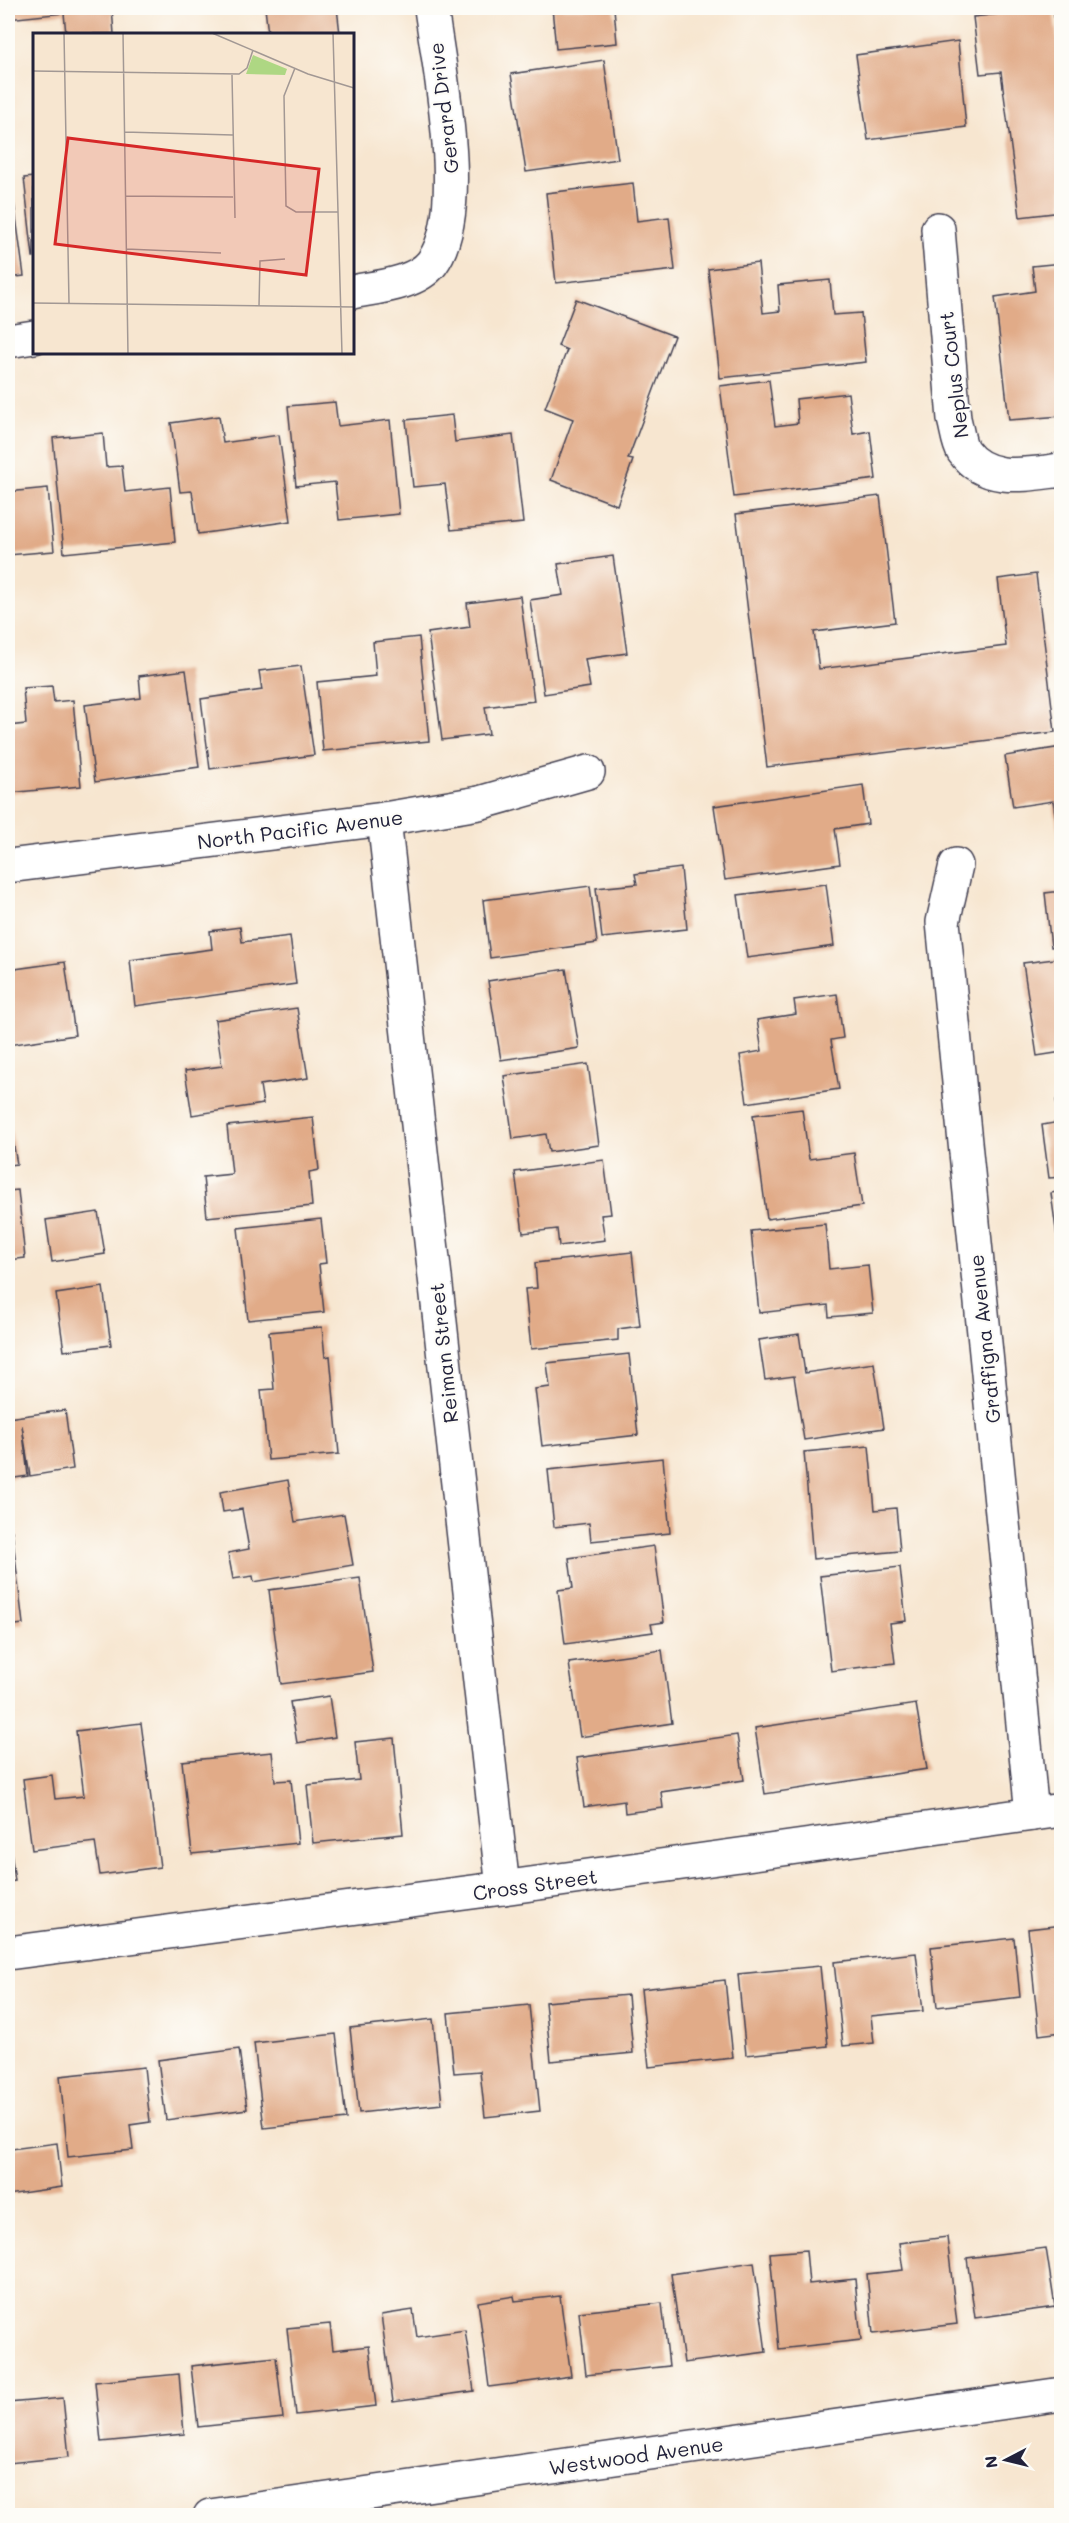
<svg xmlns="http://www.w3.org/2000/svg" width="1069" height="2523" font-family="Mali,sans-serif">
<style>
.building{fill:#e1ab88}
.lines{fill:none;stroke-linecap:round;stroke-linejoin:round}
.street-casing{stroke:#423f51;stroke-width:36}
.street{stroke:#fff;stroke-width:33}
.labels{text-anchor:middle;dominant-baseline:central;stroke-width:4.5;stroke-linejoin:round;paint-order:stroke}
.street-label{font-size:20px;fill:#22223b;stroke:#fdfcf7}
.inset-road{fill:none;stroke:#a29894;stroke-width:1.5}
.view{fill:#d62828;fill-opacity:0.15;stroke:#d62828;stroke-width:3}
.inset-edge{fill:none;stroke:#22223b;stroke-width:3}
</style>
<rect width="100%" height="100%" fill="#fdfcf7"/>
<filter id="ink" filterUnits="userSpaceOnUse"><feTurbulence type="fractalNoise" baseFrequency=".0167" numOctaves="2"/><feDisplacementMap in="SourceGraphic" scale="12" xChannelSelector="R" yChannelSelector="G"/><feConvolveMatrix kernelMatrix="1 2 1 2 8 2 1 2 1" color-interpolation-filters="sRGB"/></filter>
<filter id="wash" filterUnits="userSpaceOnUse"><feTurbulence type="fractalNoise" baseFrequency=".008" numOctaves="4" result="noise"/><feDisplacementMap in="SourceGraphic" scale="24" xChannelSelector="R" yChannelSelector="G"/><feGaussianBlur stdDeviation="1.35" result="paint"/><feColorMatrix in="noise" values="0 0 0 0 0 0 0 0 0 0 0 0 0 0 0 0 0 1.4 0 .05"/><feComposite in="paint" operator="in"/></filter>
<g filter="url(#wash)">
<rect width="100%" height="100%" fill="#f7e6d0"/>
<g id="blocks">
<g class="building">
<polygon points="8,8 112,8 114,34 66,34 64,13 8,19"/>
<polygon points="265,8 337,8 340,34 268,34"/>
<polygon points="552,8 614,8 617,43 556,49"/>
<polygon points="1053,8 1062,77 1062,212 1020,217 1001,72 980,74 973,17"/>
<polygon points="958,41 966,127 868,140 856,55"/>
<polygon points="604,60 618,159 526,172 511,74"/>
<polygon points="8,173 10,173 24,276 8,278"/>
<polygon points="34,177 34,257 33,257 24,178"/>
<polygon points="633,183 637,221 669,217 675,270 556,283 546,193"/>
<polygon points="758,263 763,313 780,311 778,285 830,280 833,315 861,313 866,362 720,378 708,269"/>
<polygon points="1062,263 1062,416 1009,420 995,297 1035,291 1032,266"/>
<polygon points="576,299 674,336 628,459 633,460 617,505 551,480 573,419 545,408 567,350 558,346"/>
<polygon points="769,380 775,426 798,423 796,399 848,393 853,434 870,431 876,479 734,497 720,386"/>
<polygon points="335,402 338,426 390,420 399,514 339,520 335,482 296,486 288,406"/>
<polygon points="452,415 455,442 513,435 523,523 451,530 445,484 413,487 406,420"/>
<polygon points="219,416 223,443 279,435 291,521 198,534 192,491 180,492 171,423"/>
<polygon points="103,433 106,467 122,466 125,492 170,487 175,542 64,553 53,438"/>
<polygon points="48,488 54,551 8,555 8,492"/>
<polygon points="880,496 895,622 814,632 819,669 1006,646 998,579 1036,574 1055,732 767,767 736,514"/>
<polygon points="613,556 627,653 585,659 590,687 544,694 530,600 563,595 558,564"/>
<polygon points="520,596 534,701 485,707 489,734 442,740 428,633 470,627 467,603"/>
<polygon points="419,637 429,741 323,751 317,682 376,676 373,642"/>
<polygon points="301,666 314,755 210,769 201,699 262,690 259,671"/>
<polygon points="186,670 199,767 95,782 85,705 141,698 139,676"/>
<polygon points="52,686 54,702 73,700 81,786 8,793 8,726 26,724 23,688"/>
<polygon points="1062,747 1062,839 1059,839 1053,801 1013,807 1005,756"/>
<polygon points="863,785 868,824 835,829 840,864 725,880 714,806"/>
<polygon points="681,868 687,929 602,938 596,888 637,884 635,874"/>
<polygon points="826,884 834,946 747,958 738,895"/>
<polygon points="590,886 597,943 490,958 483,900"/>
<polygon points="1062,891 1062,946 1051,947 1045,893"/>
<polygon points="240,927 242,942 290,936 296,984 135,1006 130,960 212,949 210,931"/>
<polygon points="1062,958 1062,1052 1037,1056 1023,963"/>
<polygon points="65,962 75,1035 8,1045 8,970"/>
<polygon points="566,969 579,1048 501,1060 488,981"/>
<polygon points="837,994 843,1038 831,1040 839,1089 747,1103 740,1055 762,1051 757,1020 796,1014 794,1000"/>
<polygon points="297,1008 308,1078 260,1085 263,1104 192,1115 185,1071 222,1066 215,1020"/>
<polygon points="588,1064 599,1145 549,1152 546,1134 513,1139 504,1076"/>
<polygon points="1062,1099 1062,1177 1049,1178 1042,1125 1060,1122 1056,1100"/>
<polygon points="802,1109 809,1159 854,1153 862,1206 767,1219 753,1115"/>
<polygon points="8,1113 17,1164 8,1165"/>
<polygon points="313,1117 319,1170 309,1172 312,1206 207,1217 203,1177 232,1174 227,1126"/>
<polygon points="604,1160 611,1214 601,1215 605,1240 559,1246 557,1229 523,1233 515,1172"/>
<polygon points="18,1190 25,1258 8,1260 8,1191"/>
<polygon points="1062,1191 1062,1259 1060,1259 1051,1193"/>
<polygon points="98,1212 105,1254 52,1262 46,1220"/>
<polygon points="321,1219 326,1263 319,1264 324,1312 248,1320 238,1228"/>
<polygon points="825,1224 829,1269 868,1265 873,1313 829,1317 828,1305 759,1313 751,1231"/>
<polygon points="632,1252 640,1326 618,1329 618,1340 531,1349 525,1289 537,1288 535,1263"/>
<polygon points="103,1287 111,1345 64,1351 56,1294"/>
<polygon points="322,1327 325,1357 330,1356 339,1454 268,1460 261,1390 274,1389 269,1332"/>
<polygon points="799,1334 805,1373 874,1363 884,1428 804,1440 794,1376 765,1380 759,1340"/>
<polygon points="629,1354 638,1435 542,1446 535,1389 550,1387 547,1363"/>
<polygon points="65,1410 73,1469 30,1476 22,1425 28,1476 8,1479 8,1418"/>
<polygon points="869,1446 875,1510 896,1508 900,1551 813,1559 804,1452"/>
<polygon points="663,1458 670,1533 591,1541 589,1523 554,1527 548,1470"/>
<polygon points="288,1480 295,1522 344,1514 353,1565 254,1582 253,1576 233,1579 228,1553 249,1549 242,1509 223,1512 220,1492"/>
<polygon points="12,1531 23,1624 8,1626 8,1532"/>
<polygon points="654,1546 664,1622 651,1624 653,1632 565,1644 558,1590 573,1588 569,1558"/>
<polygon points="900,1567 906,1621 890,1623 895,1663 831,1671 820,1576"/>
<polygon points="360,1578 373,1672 281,1684 269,1590"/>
<polygon points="662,1650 672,1723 580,1737 569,1663"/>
<polygon points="329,1696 335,1737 297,1743 290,1702"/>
<polygon points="916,1704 927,1769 765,1794 755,1728"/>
<polygon points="141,1723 160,1867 100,1875 95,1842 32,1850 23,1779 52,1775 55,1799 84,1796 76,1731"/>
<polygon points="737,1735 744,1780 661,1792 663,1808 625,1813 624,1801 584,1807 577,1758"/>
<polygon points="394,1738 403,1834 313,1843 307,1785 359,1780 355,1742"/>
<polygon points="272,1752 275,1781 291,1780 298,1843 192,1854 182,1761"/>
<polygon points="8,1844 10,1844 15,1881 8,1882"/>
<polygon points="1062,1925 1062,2032 1039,2035 1028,1929"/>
<polygon points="1014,1938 1020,1997 937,2007 931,1947"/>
<polygon points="916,1953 923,2011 871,2016 874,2043 843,2046 834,1962"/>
<polygon points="820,1966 828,2046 746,2055 738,1974"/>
<polygon points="725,1980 733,2058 649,2067 641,1989"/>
<polygon points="628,1995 633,2053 551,2061 545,2002"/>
<polygon points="529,2005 540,2111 485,2117 480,2071 454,2073 448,2013"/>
<polygon points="433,2019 442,2104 359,2113 350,2028"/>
<polygon points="336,2034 346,2119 264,2128 254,2043"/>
<polygon points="239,2049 247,2109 166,2120 158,2060"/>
<polygon points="144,2067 150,2122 130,2125 133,2150 68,2157 60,2076"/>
<polygon points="8,2122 12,2149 57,2143 62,2187 8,2195"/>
<polygon points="947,2237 957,2324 873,2334 867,2274 903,2270 899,2243"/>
<polygon points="1046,2248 1055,2307 975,2318 967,2258"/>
<polygon points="806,2250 809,2284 855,2279 861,2340 779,2349 770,2253"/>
<polygon points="754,2262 766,2352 684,2363 671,2274"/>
<polygon points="514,2296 515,2301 560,2296 571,2376 489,2387 478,2302"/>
<polygon points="662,2303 669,2366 586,2375 579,2312"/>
<polygon points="413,2310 417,2337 465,2330 474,2391 393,2402 381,2315"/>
<polygon points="330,2324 333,2350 369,2346 376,2406 296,2415 287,2328"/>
<polygon points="276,2357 283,2418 198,2427 191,2366"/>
<polygon points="179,2374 184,2434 101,2442 95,2382"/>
<polygon points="63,2398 69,2457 8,2463 8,2403"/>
</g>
</g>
</g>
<g filter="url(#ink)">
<use href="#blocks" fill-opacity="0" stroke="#423f51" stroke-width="1.5"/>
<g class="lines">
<g class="street-casing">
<g id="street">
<path d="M938,229l16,190c3,10 4,24 9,32 23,33 64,23 99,19"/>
<path d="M352,292c25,-5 64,-8 80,-29 38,-51 7,-194 -1,-255"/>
<polyline points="8,341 34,337"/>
<polyline points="384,819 503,1888"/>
<polyline points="956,865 943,922 1032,1814"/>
<polyline points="8,866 384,819 479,803 588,772"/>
<polyline points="8,1953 503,1888 1062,1810"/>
<polyline points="210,2516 1062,2394"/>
</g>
</g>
<use href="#street" class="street"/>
</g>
</g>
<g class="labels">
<g class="street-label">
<text transform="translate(443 108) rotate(-97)">Gerard Drive</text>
<text transform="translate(953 375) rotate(-97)">Neplus Court</text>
<text transform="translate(300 829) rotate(-7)">North Pacific Avenue</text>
<text transform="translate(984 1339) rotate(-96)">Graffigna Avenue</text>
<text transform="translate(443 1353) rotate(-96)">Reiman Street</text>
<text transform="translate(535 1884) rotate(-8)">Cross Street</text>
<text transform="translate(636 2455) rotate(-8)">Westwood Avenue</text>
</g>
</g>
<g transform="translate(33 33)">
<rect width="321" height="321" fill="#f7e6d0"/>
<path d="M220,22l34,14 -2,6 -39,-1z" fill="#aed783"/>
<path class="inset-road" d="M31,0l5,270M90,0l5,321M179,0l96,41 46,14M300,0l9,321M262,35l-11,28 2,110 10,6h42M0,38l206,3 8,-6 6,-18M199,42l3,143M91,99l109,3M92,163l108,1M93,216l95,4M0,270l321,4M226,273l1,-45 25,-2"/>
<path class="view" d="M35,105l251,31 -13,106 -251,-31z"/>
<rect width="321" height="321" class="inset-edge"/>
</g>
<rect width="1069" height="2523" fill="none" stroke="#fdfcf7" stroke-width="30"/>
<g transform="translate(1006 2460) rotate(263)" stroke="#fdfcf7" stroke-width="4.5" paint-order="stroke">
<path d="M0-4.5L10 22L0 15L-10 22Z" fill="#22223b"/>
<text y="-9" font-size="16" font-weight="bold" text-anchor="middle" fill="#22223b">N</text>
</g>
</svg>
